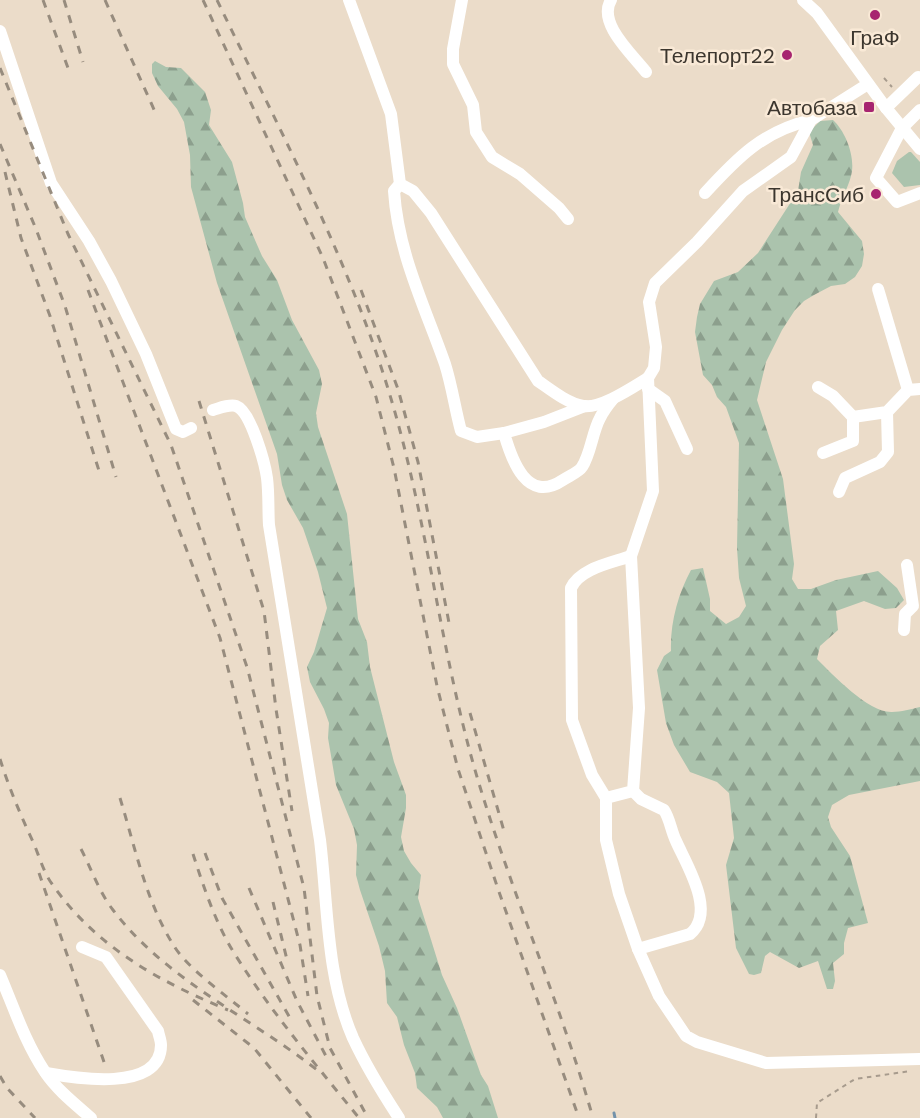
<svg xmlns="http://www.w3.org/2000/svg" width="920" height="1118" font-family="'Work Sans',sans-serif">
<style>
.grass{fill:#abc3ad}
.forest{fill:url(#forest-firs)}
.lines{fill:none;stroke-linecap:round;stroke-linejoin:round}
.stream{stroke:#7392aa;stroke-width:3}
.path{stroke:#a79b8d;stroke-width:2;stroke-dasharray:4.5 4.5;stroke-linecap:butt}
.minor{stroke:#fff;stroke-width:12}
.rail{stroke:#978c7e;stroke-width:3;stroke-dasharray:8 8;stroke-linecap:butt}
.poi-dot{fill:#a72470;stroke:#f9e9d6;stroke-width:2}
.labels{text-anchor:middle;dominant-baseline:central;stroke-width:5;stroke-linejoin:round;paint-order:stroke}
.poi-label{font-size:21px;fill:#3c362e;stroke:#f9e9d6;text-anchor:end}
</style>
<defs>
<pattern id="forest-firs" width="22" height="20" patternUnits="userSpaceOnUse" patternTransform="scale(1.5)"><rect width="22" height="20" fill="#abc3ad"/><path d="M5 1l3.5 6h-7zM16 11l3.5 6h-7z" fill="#8c9f8d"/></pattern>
</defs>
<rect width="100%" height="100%" fill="#ebdcc9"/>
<polygon class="grass" points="909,152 911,152 920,162 920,185 904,187 892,173 897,161"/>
<g class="forest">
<polygon points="155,61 166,67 181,68 205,92 211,110 209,125 232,162 243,203 245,217 262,256 277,280 292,320 319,370 322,384 316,413 318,427 347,514 358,619 367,642 370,667 394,762 406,795 406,808 401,837 404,851 411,863 421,875 418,898 442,975 457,1008 481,1075 488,1086 498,1118 443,1118 437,1107 417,1088 415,1073 404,1045 397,1017 387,1003 385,971 379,946 360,890 356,875 357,845 354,829 336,785 328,738 329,723 324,709 310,682 307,667 314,652 327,608 318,572 303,528 287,500 282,485 277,454 217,283 191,187 190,155 184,122 177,109 158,86 152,73 152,64"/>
<path d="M833,120c13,12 23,38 18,56 -3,12 -10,23 -13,36l24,29 2,13 -2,12 -7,11 -10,7 -14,2 -17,9 -10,6 -9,9 -13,20 -16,32 -9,38 26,79 11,85 -2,15 6,10h13l25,-9 42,-9 19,17 7,12 -8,8 -11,1 -21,-8 -28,10 2,19 -18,16 -3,13c16,16 52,54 75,53 9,0 19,-3 28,-5v74l-71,14 -17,10 -4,12 3,10 19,29 18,67 -20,5 -4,15v11l-11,9 2,18 -2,8h-6l-9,-28 -19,7 -29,-16 -5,4 -4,17 -7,2 -5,-1 -13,-26 -10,-83 8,-27 -5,-45 -12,-11 -27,-10 -16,-27 -8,-22 -9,-53 7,-14 7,-5c-1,-28 7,-57 20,-81l12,-2 7,31v12l16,13 13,-7 7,-11 -7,-28 -2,-30 2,-105 -13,-36 -9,-10 -5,-12 -9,-10 -8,-43 2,-15 3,-13 14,-23 24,-9 20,-19 40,-62 3,-19 12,-27 -4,-13 11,-11z"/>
</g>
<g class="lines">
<polyline class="stream" points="614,1113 615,1118"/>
<g class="path">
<polyline points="884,78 892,87"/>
<polyline points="816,1118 817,1103 855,1079 911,1071"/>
</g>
<g class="minor">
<path d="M349,0l42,114 9,70 13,7 18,22 107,168c13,9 29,22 45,25 18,3 50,-19 65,-28"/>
<polyline points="462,0 453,49 453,64 473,105 476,132 492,157 520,174 559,208 568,219"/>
<path d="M611,0c-14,23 21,54 35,72"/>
<polyline points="803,0 817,13 886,108 920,149"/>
<polyline points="0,31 51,183 89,241 111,281 146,354 176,429 183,432 191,428"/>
<polyline points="868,84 811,120 791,157 743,191 697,242 655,283 649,302 656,347 654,368 648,378 653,491 631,556 639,708 633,791 606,798 606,840 619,894 638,949 659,996 686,1036 697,1042 766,1063 920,1059"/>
<polyline points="886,108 918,77"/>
<polyline points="920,110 902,128 876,178 897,202 920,193"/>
<path d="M400,184l-6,7c4,62 31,116 51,173 7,22 10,45 16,67l16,6 27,-4"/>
<path d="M705,193c32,-35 58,-62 106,-73"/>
<polyline points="878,289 908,390"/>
<polyline points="818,387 833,396 853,417 887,412 908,390 920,389"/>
<polyline points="648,389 665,401 687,449"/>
<path d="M585,406l-41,16 -40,11c8,28 23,71 59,47 6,-4 16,-8 19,-13 9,-14 10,-34 18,-49 3,-6 8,-13 13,-19"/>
<path d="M213,410c7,-2 16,-6 23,-4 15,5 29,58 31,72 2,16 1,32 2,47l51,315c8,66 6,136 33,198 13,28 29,54 46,80"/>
<polyline points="823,453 853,441 853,417"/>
<polyline points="839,492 845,478 880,462 888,452 887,412"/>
<polyline points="904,630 905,614 913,606 907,565"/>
<path d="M633,791l8,8 23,11c6,9 7,21 12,31 10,23 41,71 14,93l-52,15"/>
<path d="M606,798l-14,-23 -20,-55 -1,-132c9,-20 41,-25 60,-32"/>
<path d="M0,975c14,33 25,67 45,97 12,18 30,32 46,46"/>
<path d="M46,1073c28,5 115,20 115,-28 0,-4 -2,-9 -3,-14l-52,-74 -24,-10"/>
</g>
<g class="rail">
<polyline points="43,0 68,68"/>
<polyline points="64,0 83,62"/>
<polyline points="105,0 156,114"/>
<polyline points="203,0 323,258 376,397 394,468 437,686 458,769 498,889 579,1118"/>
<path d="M217,0c61,127 131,257 172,392 37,121 50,249 84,371 34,120 86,235 120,355"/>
<polyline points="0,68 68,234 171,445 247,667 304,888 317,996 330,1048 368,1118"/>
<polyline points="0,144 36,229 65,306 116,477"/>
<polyline points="5,172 21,238 50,316 101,477"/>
<polyline points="88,290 220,638 300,945 308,996"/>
<polyline points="361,290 398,389 418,462 450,628"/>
<polyline points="199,401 264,611 276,709 292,811"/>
<polyline points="470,713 504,831"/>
<path d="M0,759c9,29 21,57 34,85 5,12 9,26 16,37 44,65 108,100 178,129"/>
<path d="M120,798c15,49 26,104 54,148 14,23 53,50 74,68"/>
<path d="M81,849c10,19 18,43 32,61 54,71 139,108 208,163"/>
<polyline points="205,853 222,898 290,1018"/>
<path d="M193,854c11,34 23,71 43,102 36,57 80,109 123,162"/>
<polyline points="39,873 104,1062"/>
<polyline points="249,888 297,1001 327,1058"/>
<polyline points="273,902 288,964"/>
<polyline points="193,1000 254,1048 311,1118"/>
<polyline points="0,1076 7,1088 35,1118"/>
</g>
</g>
<g class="poi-dot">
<circle cx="875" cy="15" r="6"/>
<circle cx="787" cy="55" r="6"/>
<rect x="863" y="101" width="12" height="12" rx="3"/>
<circle cx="876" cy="194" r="6"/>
</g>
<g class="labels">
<g class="poi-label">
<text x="875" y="37" text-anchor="middle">ГраФ</text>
<text x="775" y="55">Телепорт22</text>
<text x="857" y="107">Автобаза</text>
<text x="864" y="194">ТрансСиб</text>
</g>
</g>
</svg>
